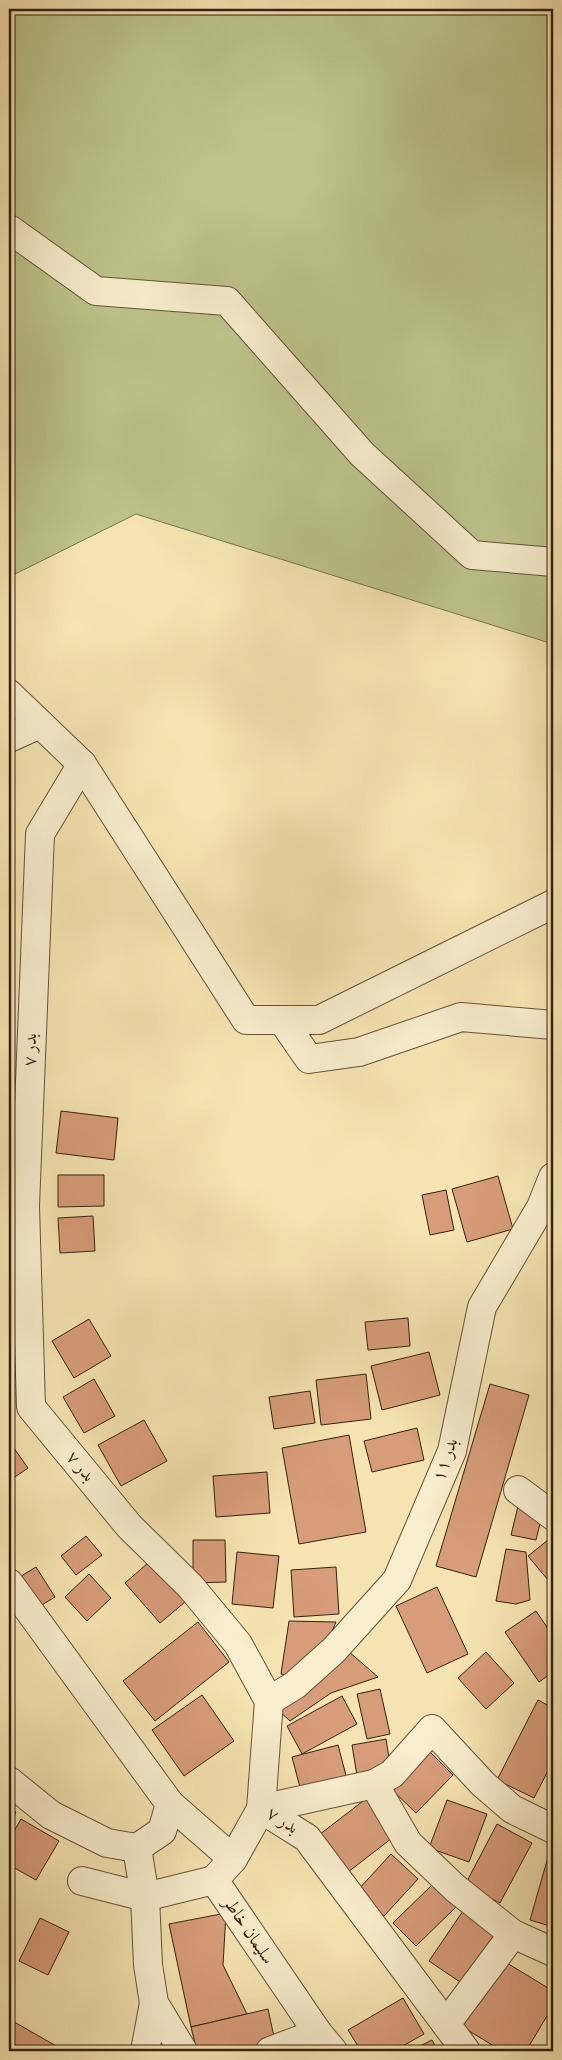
<svg xmlns="http://www.w3.org/2000/svg" width="562" height="2060" font-family="'IM FELL English',Amiri,serif">
<style>
.green{fill:#bcc48b;stroke:#787250}
.building{fill:#d79c79;stroke:#342115}
.lines{fill:none;stroke-linecap:round;stroke-linejoin:round}
.minor-casing{stroke:#64523c;stroke-width:30}
.minor{stroke:#f8edcc;stroke-width:28}
.labels{text-anchor:middle;dominant-baseline:central;stroke-width:4.5;stroke-linejoin:round;paint-order:stroke}
.street-label{font-size:18px;fill:#342115;stroke:#f8edcc}
</style>
<rect width="100%" height="100%" fill="#f5e4b1"/>
<filter id="stains"><feTurbulence type="fractalNoise" baseFrequency=".004" numOctaves="4"/><feColorMatrix values="0 0 0 0 .2 0 0 0 0 .09 0 0 0 0 .02 0 0 0 .5 -.17"/></filter>
<radialGradient id="worn" r=".72"><stop offset=".6" stop-color="#630" stop-opacity="0"/><stop offset="1" stop-color="#630" stop-opacity=".3"/></radialGradient>
<polygon class="green" points="9,9 553,9 553,644 136,514 9,577"/>
<g class="building">
<polygon points="61,1111 118,1118 114,1160 56,1153"/>
<polygon points="58,1175 104,1175 104,1206 58,1207"/>
<polygon points="498,1176 513,1229 467,1242 452,1189"/>
<polygon points="446,1190 454,1230 430,1235 422,1195"/>
<polygon points="93,1216 95,1251 60,1253 58,1218"/>
<polygon points="408,1318 410,1346 368,1350 365,1322"/>
<polygon points="89,1319 111,1356 74,1378 52,1341"/>
<polygon points="429,1352 440,1395 382,1410 371,1366"/>
<polygon points="366,1374 371,1419 321,1425 316,1380"/>
<polygon points="94,1379 115,1416 84,1433 63,1397"/>
<polygon points="490,1384 529,1395 476,1577 436,1566"/>
<polygon points="310,1391 315,1423 274,1429 269,1397"/>
<polygon points="144,1420 167,1461 121,1486 98,1445"/>
<polygon points="417,1428 424,1460 372,1472 364,1441"/>
<polygon points="349,1435 366,1532 299,1544 282,1448"/>
<polygon points="9,1441 28,1468 9,1481"/>
<polygon points="267,1472 270,1513 216,1517 213,1476"/>
<polygon points="519,1502 544,1507 536,1540 511,1535"/>
<polygon points="86,1536 102,1555 76,1575 61,1556"/>
<polygon points="553,1536 553,1575 548,1580 528,1556"/>
<polygon points="193,1540 225,1540 226,1582 193,1583"/>
<polygon points="506,1549 526,1552 530,1600 516,1604 496,1601"/>
<polygon points="237,1552 279,1556 273,1608 232,1604"/>
<polygon points="156,1556 191,1597 160,1623 125,1583"/>
<polygon points="36,1567 55,1597 37,1608 18,1578"/>
<polygon points="336,1567 339,1614 294,1617 291,1570"/>
<polygon points="89,1574 111,1598 87,1621 65,1597"/>
<polygon points="437,1587 468,1654 427,1673 396,1606"/>
<polygon points="536,1611 553,1636 553,1672 539,1682 505,1632"/>
<polygon points="289,1621 336,1622 324,1650 293,1676 281,1674"/>
<polygon points="198,1622 229,1662 155,1721 123,1681"/>
<polygon points="348,1651 378,1677 331,1693 290,1721 278,1710"/>
<polygon points="486,1652 514,1683 486,1709 458,1678"/>
<polygon points="380,1689 390,1734 367,1739 357,1694"/>
<polygon points="202,1695 234,1741 184,1776 152,1730"/>
<polygon points="342,1696 357,1724 302,1754 287,1726"/>
<polygon points="538,1700 553,1708 553,1761 534,1798 497,1780"/>
<polygon points="386,1739 391,1771 357,1776 352,1745"/>
<polygon points="338,1745 348,1783 302,1795 292,1757"/>
<polygon points="426,1748 453,1775 416,1813 388,1786"/>
<polygon points="367,1798 396,1835 348,1872 319,1835"/>
<polygon points="447,1800 487,1814 469,1862 429,1848"/>
<polygon points="9,1808 16,1812 9,1825"/>
<polygon points="21,1819 59,1841 36,1880 9,1865 9,1840"/>
<polygon points="497,1824 532,1843 500,1903 465,1885"/>
<polygon points="550,1850 553,1851 553,1927 530,1920"/>
<polygon points="391,1854 418,1879 384,1916 357,1891"/>
<polygon points="433,1884 456,1907 416,1946 393,1923"/>
<polygon points="463,1911 497,1934 463,1984 429,1961"/>
<polygon points="226,1913 223,1965 247,2014 191,2027 169,1924"/>
<polygon points="40,1918 69,1932 48,1975 19,1961"/>
<polygon points="502,1960 553,1991 553,2006 526,2051 502,2051 461,2026"/>
<polygon points="403,1998 424,2034 394,2051 361,2051 348,2030"/>
<polygon points="268,2009 276,2046 252,2051 197,2051 191,2027"/>
<polygon points="9,2019 65,2051 9,2051"/>
<polygon points="432,2040 438,2051 410,2051"/>
</g>
<g class="lines">
<g class="minor-casing">
<g id="minor">
<polyline points="9,229 96,291 227,301 362,454 472,555 553,562"/>
<polyline points="9,694 82,764 246,1020 319,1020 553,904"/>
<polyline points="9,738 40,724"/>
<polyline points="82,764 40,834 25,1206 31,1407 129,1526 190,1586 238,1644 269,1701 261,1809 307,1838 466,2051"/>
<polyline points="282,1020 309,1059 359,1052 461,1017 553,1025"/>
<polyline points="518,1490 553,1516"/>
<polyline points="9,1583 170,1804 162,1831 137,1848 107,1843 51,1815 9,1781"/>
<polyline points="269,1701 295,1685 334,1650 397,1580 452,1451 482,1307 541,1207 553,1177"/>
<polyline points="374,1784 392,1774 432,1729 483,1784 512,1809 553,1829"/>
<polyline points="170,1804 233,1859"/>
<polyline points="137,1848 145,1897 148,1965 154,2003 183,2051"/>
<polyline points="82,1881 145,1897 214,1880"/>
<polyline points="446,2024 513,1934"/>
<polyline points="145,2051 154,2003"/>
<polyline points="270,2051 318,2033 318,2050"/>
<polyline points="333,2051 318,2033 214,1880 233,1859 261,1809 374,1784 408,1843 455,1888 513,1934 553,1952"/>
</g>
</g>
<use href="#minor" class="minor"/>
</g>
<g class="labels">
<g class="street-label">
<text transform="translate(31 1050) rotate(-88)">بدر ۷</text>
<text transform="translate(446 1460) rotate(-71)">بدر ۱۱</text>
<text transform="translate(80 1467) rotate(50)">بدر ۷</text>
<text transform="translate(282 1821) rotate(33)">بدر ۷</text>
<text transform="translate(248 1931) rotate(56)">سلیمان خاطر</text>
</g>
</g>
<rect width="562" height="2060" fill="none" stroke="#f5e4b1" stroke-width="30"/>
<rect x="10" y="10" width="542" height="2040" fill="none" stroke="#342115" stroke-width="2.5"/>
<rect x="15" y="15" width="532" height="2030" fill="none" stroke="#342115"/>
<rect width="100%" height="100%" filter="url(#stains)"/>
<rect width="100%" height="100%" fill="url(#worn)"/>
</svg>
